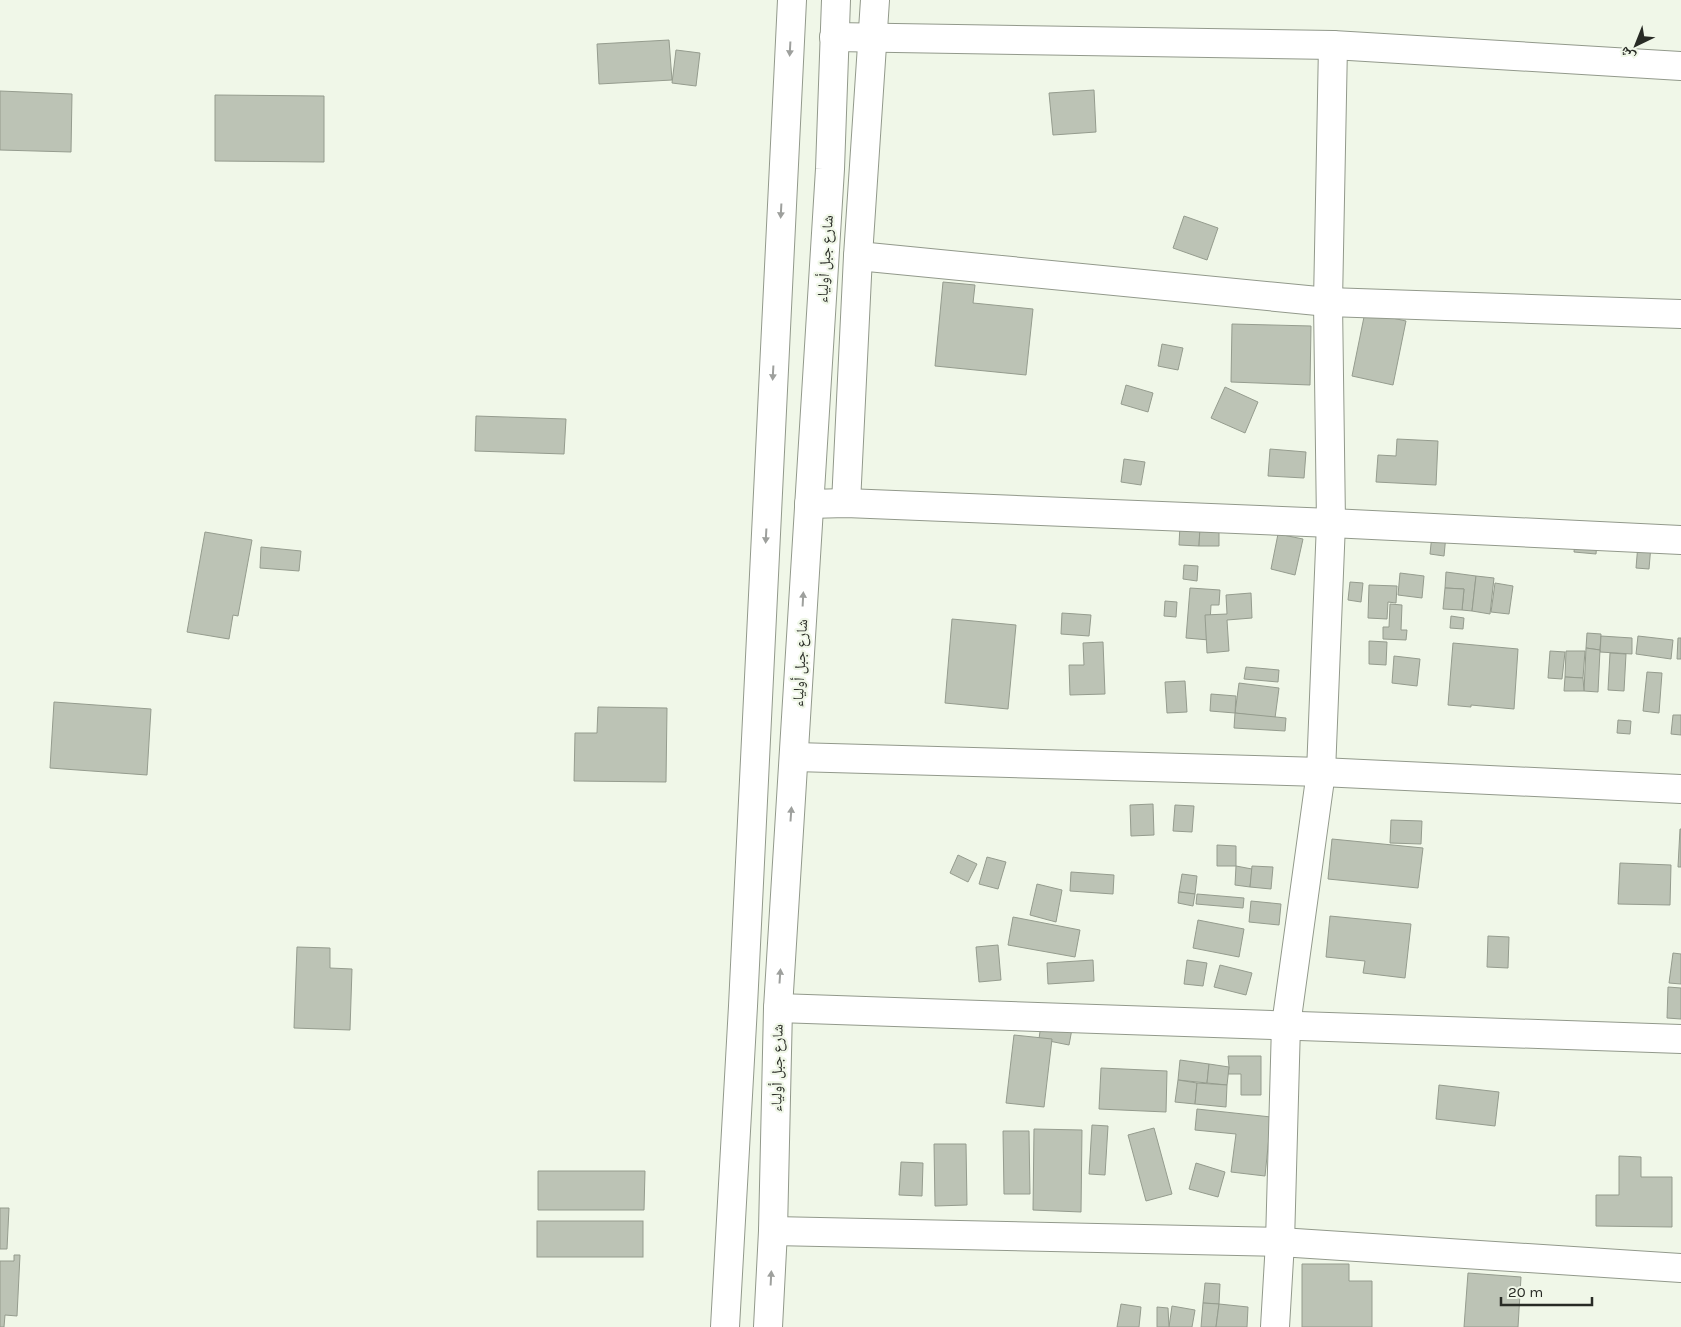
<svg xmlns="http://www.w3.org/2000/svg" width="1681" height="1327" font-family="Karla,'Noto Naskh Arabic',sans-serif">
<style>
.building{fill:#bcc3b5;stroke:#959c8e}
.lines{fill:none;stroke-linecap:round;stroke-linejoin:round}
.street-casing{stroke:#92998b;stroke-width:30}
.primary-casing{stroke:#92998b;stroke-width:30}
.street{stroke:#fff;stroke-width:28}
.primary{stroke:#fff;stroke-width:28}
.oneway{fill:#9ea09d}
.labels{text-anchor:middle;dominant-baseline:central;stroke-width:4.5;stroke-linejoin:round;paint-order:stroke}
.street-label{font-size:15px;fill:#282b25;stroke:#f0f7e8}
</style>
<rect width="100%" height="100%" fill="#f0f7e8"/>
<g class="building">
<polygon points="669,40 672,80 599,84 597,44"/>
<polygon points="676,50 700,53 696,86 672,83"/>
<polygon points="1094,90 1096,132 1053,135 1049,93"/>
<polygon points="0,91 72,94 71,152 0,150"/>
<polygon points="215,95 324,96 324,162 215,161"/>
<polygon points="1184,216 1218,228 1207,260 1173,248"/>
<polygon points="943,282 975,285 973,303 1033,309 1026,375 935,366"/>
<polygon points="1365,312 1406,321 1393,385 1352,376"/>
<polygon points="1232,324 1311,326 1310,385 1231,382"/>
<polygon points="1162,344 1183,348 1178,370 1158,366"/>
<polygon points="1126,385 1153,393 1148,412 1121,404"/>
<polygon points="1225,387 1258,402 1245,433 1211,418"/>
<polygon points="476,416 566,419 564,454 475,451"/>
<polygon points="1397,439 1438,441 1436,485 1376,482 1378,455 1396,456"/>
<polygon points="1270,449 1306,452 1304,478 1268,476"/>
<polygon points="1124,459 1145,462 1141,485 1121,482"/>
<polygon points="1180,525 1200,527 1199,546 1179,545"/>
<polygon points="1200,527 1219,527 1219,546 1199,546"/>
<polygon points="205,532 252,540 238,616 233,615 229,639 187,632"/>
<polygon points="1278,534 1303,539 1295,575 1271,569"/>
<polygon points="1432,534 1446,535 1444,556 1430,554"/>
<polygon points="1575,540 1597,542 1596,554 1574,552"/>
<polygon points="1638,544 1651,545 1649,569 1636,568"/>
<polygon points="261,547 301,551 299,571 260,568"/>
<polygon points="1184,565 1198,566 1197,581 1183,579"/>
<polygon points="1446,572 1476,576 1472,611 1462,610 1464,589 1445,588"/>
<polygon points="1400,573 1424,576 1422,598 1398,595"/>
<polygon points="1476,576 1494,578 1490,614 1472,611"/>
<polygon points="1350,582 1363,583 1361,602 1348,600"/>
<polygon points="1495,583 1513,586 1509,614 1491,612"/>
<polygon points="1369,585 1397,586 1396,603 1388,602 1387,619 1368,618"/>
<polygon points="1190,588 1220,590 1219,605 1211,605 1209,640 1186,638"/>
<polygon points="1445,588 1464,589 1462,610 1443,609"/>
<polygon points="1251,593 1252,618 1227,620 1229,651 1207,653 1205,615 1227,614 1226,595"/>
<polygon points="1165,601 1177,602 1176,617 1164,616"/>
<polygon points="1390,604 1402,605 1401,630 1407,630 1406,640 1383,639 1383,627 1389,627"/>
<polygon points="1062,613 1091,615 1089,636 1061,634"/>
<polygon points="1451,616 1464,618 1463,629 1450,628"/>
<polygon points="952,619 1016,625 1008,709 945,703"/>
<polygon points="1587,633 1601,634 1600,650 1586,648"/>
<polygon points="1601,636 1632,638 1632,654 1600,652"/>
<polygon points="1638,636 1673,640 1671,659 1636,654"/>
<polygon points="1678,638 1681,638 1681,659 1677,659"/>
<polygon points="1369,641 1387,642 1386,665 1369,664"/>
<polygon points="1103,642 1105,694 1070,695 1069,665 1084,665 1083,643"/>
<polygon points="1453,643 1518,649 1514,709 1471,705 1471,707 1448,705"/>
<polygon points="1586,648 1600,650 1598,692 1584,691"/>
<polygon points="1550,651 1565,652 1562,679 1548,678"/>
<polygon points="1566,651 1585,651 1583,678 1565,677"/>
<polygon points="1610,653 1626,654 1624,691 1608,690"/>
<polygon points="1394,656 1420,659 1417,686 1392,683"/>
<polygon points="1246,667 1279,670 1278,682 1244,679"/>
<polygon points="1647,672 1662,673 1659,713 1643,711"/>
<polygon points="1565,677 1583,678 1584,691 1564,691"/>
<polygon points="1185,681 1187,712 1167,713 1165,682"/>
<polygon points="1239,683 1279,688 1275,718 1235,713"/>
<polygon points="1211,694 1236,696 1235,713 1210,711"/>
<polygon points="54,702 151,709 147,775 50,768"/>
<polygon points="598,707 667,708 666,782 574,781 575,733 597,733"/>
<polygon points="1235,713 1286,718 1285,731 1234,728"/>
<polygon points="1673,715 1681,715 1681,735 1671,734"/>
<polygon points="1618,720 1631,721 1630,734 1617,733"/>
<polygon points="1153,804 1154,835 1131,836 1130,805"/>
<polygon points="1175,805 1194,806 1192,832 1173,831"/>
<polygon points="1391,820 1422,821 1421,844 1390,843"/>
<polygon points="1680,829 1681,829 1681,867 1678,867"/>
<polygon points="1332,839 1423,848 1418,888 1328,879"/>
<polygon points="1217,845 1236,846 1236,866 1217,866"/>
<polygon points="958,855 977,864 968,882 950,873"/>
<polygon points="987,857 1006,862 998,889 979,884"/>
<polygon points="1620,863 1671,865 1670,905 1618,904"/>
<polygon points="1236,866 1252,869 1250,887 1235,885"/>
<polygon points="1252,866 1273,867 1271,889 1250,887"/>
<polygon points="1071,872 1114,875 1113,894 1070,891"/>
<polygon points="1182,874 1197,876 1195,894 1179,892"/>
<polygon points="1037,884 1062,890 1056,922 1030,915"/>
<polygon points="1179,892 1195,894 1193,906 1178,903"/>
<polygon points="1197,894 1244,898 1243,908 1196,904"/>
<polygon points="1251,901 1281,904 1279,925 1249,922"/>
<polygon points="1330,916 1411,924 1405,978 1363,973 1365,961 1326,957"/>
<polygon points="1013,917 1080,930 1075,957 1008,945"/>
<polygon points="1198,920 1244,929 1239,957 1193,948"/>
<polygon points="1488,936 1509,937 1508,968 1487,967"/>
<polygon points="998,945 1001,980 979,982 976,947"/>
<polygon points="297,947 330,948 330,968 352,969 350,1030 294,1028"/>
<polygon points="1673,953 1681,954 1681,984 1669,983"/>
<polygon points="1093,960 1094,981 1048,984 1047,963"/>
<polygon points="1187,960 1207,963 1203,986 1184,984"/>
<polygon points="1220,965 1252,973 1246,995 1214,987"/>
<polygon points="1668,987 1681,988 1681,1019 1667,1018"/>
<polygon points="1041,1024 1072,1029 1069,1045 1039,1039"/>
<polygon points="1014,1035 1052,1039 1044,1107 1006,1103"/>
<polygon points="1228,1056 1261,1056 1261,1095 1241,1095 1241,1074 1228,1074 1229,1067"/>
<polygon points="1180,1060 1209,1064 1207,1083 1178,1080"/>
<polygon points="1209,1064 1229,1067 1227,1085 1207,1083"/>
<polygon points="1101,1068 1167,1071 1166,1112 1099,1109"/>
<polygon points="1178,1080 1197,1083 1195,1104 1175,1102"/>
<polygon points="1197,1083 1227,1085 1226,1107 1195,1104"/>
<polygon points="1439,1085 1499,1092 1495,1126 1436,1119"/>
<polygon points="1197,1109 1271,1117 1265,1176 1231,1172 1236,1134 1195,1130"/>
<polygon points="1092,1125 1108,1126 1105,1175 1089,1174"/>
<polygon points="1154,1128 1172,1194 1146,1201 1128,1135"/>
<polygon points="1034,1129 1082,1130 1081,1212 1033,1210"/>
<polygon points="1003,1131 1029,1131 1030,1194 1004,1194"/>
<polygon points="934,1144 966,1144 967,1205 935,1206"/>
<polygon points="1619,1156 1641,1157 1641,1177 1672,1177 1672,1227 1596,1226 1596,1195 1619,1195"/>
<polygon points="901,1162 923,1163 922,1196 899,1195"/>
<polygon points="1196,1163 1225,1172 1218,1197 1189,1189"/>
<polygon points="538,1171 645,1171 644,1210 538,1210"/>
<polygon points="0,1208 9,1208 7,1249 0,1249"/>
<rect x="537" y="1221" width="106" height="36"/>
<polygon points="14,1255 20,1255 17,1316 5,1315 4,1327 0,1327 0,1261 14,1261"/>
<polygon points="1302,1264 1349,1264 1349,1281 1372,1281 1372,1327 1302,1327"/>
<polygon points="1468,1273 1521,1277 1518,1327 1464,1327"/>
<polygon points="1205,1283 1220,1284 1219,1304 1203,1303"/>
<polygon points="1203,1303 1219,1304 1216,1327 1201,1327"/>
<polygon points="1121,1304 1141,1307 1139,1327 1117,1327"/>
<polygon points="1219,1304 1248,1307 1247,1327 1216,1327"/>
<polygon points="1172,1306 1195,1310 1192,1327 1169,1327"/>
<polygon points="1157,1307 1168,1308 1169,1327 1157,1327"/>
</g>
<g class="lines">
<g class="street-casing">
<g id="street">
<polyline points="834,37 1333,45 1681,66"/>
<polyline points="858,256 1328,302 1681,314"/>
<polyline points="846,503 858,256 875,0"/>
<polyline points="809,504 846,503 1331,523 1681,540"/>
<polyline points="795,757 1321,772 1681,789"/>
<polyline points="778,1008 1681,1039"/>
<polyline points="773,1231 1280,1242 1681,1268"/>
<polyline points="1275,1327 1280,1242 1286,1025 1321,772 1331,523 1328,302 1333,45"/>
</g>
</g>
<g class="primary-casing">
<g id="primary">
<polyline points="725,1327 743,1006 792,0"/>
<polyline points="768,1327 773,1231 778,1008 830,169 836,0"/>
</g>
</g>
<use href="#street" class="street"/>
<use href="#primary" class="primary"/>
</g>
<defs><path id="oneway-solid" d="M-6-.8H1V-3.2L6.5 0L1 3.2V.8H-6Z" transform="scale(1.25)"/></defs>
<g class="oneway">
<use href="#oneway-solid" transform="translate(790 49) rotate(93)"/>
<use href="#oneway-solid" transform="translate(781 211) rotate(93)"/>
<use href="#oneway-solid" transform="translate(773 373) rotate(93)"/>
<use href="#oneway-solid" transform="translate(766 536) rotate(93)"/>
<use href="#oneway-solid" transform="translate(803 599) rotate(-87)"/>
<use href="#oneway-solid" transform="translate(791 814) rotate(-86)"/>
<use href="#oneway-solid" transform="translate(780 976) rotate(-86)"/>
<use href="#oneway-solid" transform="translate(771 1278) rotate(-87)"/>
</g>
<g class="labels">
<g class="street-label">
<text transform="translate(825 259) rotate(-86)">شارع جبل أولياء</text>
<text transform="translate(800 663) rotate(-87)">شارع جبل أولياء</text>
<text transform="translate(777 1068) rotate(-89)">شارع جبل أولياء</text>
</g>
</g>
<g transform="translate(1636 45) rotate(223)" stroke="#f0f7e8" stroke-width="4" paint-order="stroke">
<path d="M0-4L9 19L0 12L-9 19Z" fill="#282b25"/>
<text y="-8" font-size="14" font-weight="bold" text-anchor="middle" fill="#282b25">ش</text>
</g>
<path d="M1501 1297v8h91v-8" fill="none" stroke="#282b25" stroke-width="2.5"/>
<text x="1508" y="1297" font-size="15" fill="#282b25" stroke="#f0f7e8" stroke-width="4" paint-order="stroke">20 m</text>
</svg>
